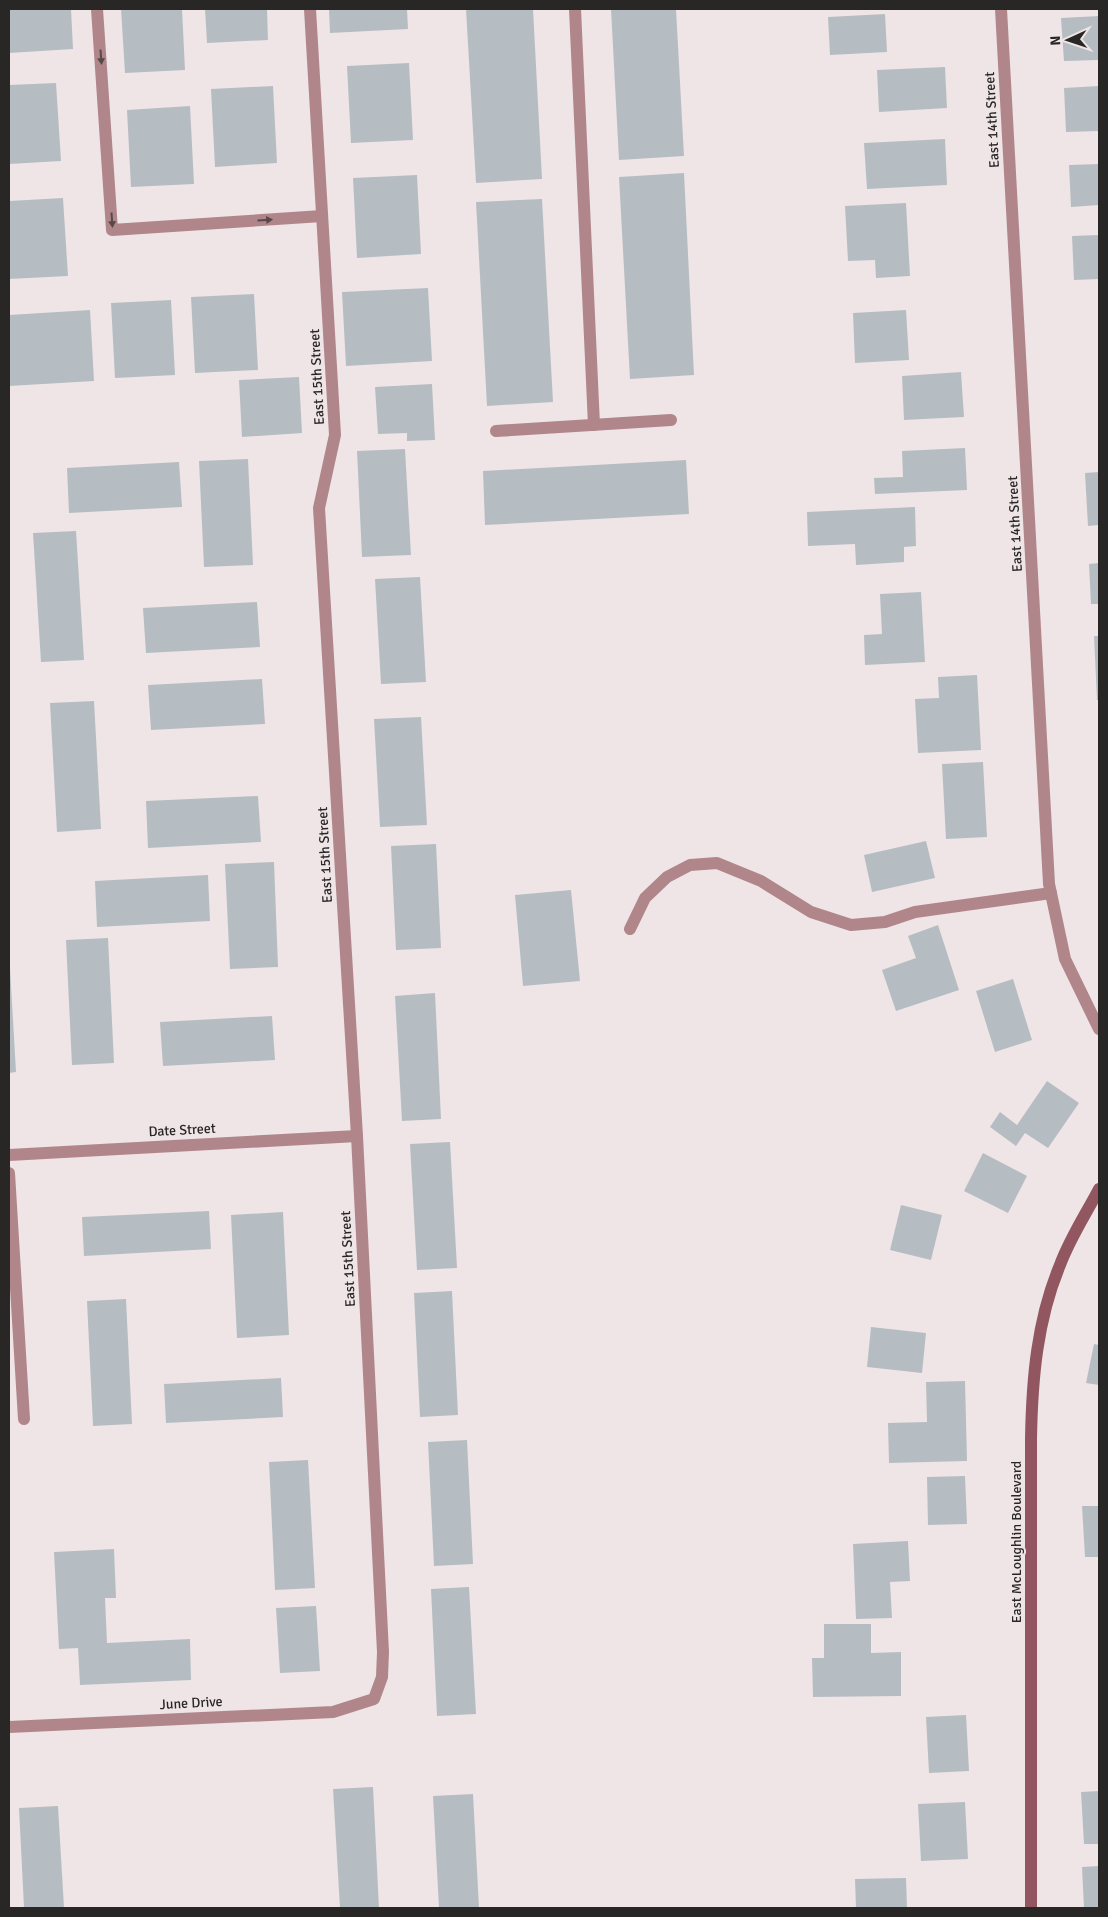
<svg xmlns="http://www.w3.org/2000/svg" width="1108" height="1917" font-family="Signika,sans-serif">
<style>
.building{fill:#b6bdc2}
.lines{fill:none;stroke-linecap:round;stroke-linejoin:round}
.lane{stroke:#b0868b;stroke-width:12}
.street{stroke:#b0868b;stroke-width:12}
.secondary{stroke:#915660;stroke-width:12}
.oneway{fill:#584849}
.labels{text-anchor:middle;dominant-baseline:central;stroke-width:4;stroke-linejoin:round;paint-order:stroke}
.street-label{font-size:14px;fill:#292626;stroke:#efe5e6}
</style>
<rect width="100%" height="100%" fill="#efe5e6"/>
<g class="building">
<polygon points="9,9 71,9 73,49 9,53"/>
<polygon points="121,9 182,9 185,70 125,73"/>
<polygon points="205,9 267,9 268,40 207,43"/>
<polygon points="329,9 407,9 408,29 330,33"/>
<polygon points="466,9 533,9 542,179 476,183"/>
<polygon points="611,9 676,9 684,156 619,160"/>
<polygon points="885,14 887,52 830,55 828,17"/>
<polygon points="1099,16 1099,60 1064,61 1061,18"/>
<polygon points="409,63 413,140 351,143 347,66"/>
<polygon points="945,67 947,108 879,112 877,70"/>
<polygon points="56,83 61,161 9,164 9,85"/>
<polygon points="273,86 277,163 215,167 211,89"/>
<polygon points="1099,86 1099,131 1066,132 1064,88"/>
<polygon points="190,106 194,184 131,187 127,110"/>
<polygon points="945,139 947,185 867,189 864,143"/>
<polygon points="1099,164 1099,205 1071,207 1069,165"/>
<polygon points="684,173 694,375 630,379 619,177"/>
<polygon points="417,175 421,254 357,258 353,178"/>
<polygon points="63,198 68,276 9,279 9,201"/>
<polygon points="542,199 553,402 487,406 476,202"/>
<polygon points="906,203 910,276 876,278 875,260 848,261 845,206"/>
<polygon points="1099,235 1099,279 1074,280 1072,236"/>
<polygon points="428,288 432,361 346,366 342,292"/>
<polygon points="254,294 258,370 195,373 191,297"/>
<polygon points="171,300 175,375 115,378 111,303"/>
<polygon points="90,310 94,381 9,386 9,315"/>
<polygon points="906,310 909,360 855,363 853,313"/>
<polygon points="961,372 964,417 904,420 902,376"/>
<polygon points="299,377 302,433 242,437 239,380"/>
<polygon points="432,384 435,440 407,441 407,433 378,434 375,387"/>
<polygon points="965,448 967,490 875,494 874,478 903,477 902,451"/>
<polygon points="405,449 411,555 362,557 357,451"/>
<polygon points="248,459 253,565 204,567 199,461"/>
<polygon points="686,460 689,514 485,525 483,471"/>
<polygon points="179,462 182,507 69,513 67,468"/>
<polygon points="1099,472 1099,525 1088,526 1085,473"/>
<polygon points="915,507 916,546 904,547 904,562 856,565 855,544 808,546 807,512"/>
<polygon points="76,531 84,660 41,662 33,533"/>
<polygon points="1099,563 1099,604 1091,604 1089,564"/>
<polygon points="420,577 426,682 381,684 375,579"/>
<polygon points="921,592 925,662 865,665 864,635 882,634 880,594"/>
<polygon points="257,602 260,647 146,653 143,608"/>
<polygon points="1094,636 1099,636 1099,700 1097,700"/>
<polygon points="977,675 981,750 918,753 915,699 939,698 938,677"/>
<polygon points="262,679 265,724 151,730 148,685"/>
<polygon points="94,701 101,829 57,832 50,703"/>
<polygon points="421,717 427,825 380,827 374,719"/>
<polygon points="983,762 987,837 946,839 942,764"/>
<polygon points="258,796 261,842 148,848 146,801"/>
<polygon points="926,841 935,878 872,892 864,855"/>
<polygon points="436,844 441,948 396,950 391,846"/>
<polygon points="274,862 278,967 230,969 225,864"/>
<polygon points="208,875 210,921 97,927 95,881"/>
<polygon points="571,890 580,981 523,986 515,895"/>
<polygon points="938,925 959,990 896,1011 882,970 916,958 908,936"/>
<polygon points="108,938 114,1063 72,1065 66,940"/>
<polygon points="9,968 10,968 16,1072 9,1073"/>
<polygon points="1013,979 1032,1040 995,1052 976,991"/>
<polygon points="435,993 441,1119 402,1121 395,996"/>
<polygon points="272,1016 275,1060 163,1066 160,1022"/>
<polygon points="1047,1081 1079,1103 1048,1148 1025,1133 1016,1146 990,1127 1000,1112 1017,1125"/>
<polygon points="450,1142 457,1268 417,1270 410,1144"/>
<polygon points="983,1153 1027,1176 1008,1213 964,1191"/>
<polygon points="901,1205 942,1215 931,1260 890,1250"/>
<polygon points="209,1211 211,1249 84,1256 82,1217"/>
<polygon points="283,1212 289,1335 237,1338 231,1215"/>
<polygon points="452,1291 458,1415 420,1417 414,1293"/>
<polygon points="126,1299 132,1424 93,1426 87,1301"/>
<polygon points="871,1327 926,1333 922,1373 867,1367"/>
<polygon points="1094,1344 1099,1345 1099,1385 1086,1383"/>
<polygon points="281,1378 283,1417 166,1423 164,1384"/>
<polygon points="965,1381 967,1461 889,1463 888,1423 927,1422 926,1382"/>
<polygon points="467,1440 473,1564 434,1566 428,1442"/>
<polygon points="308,1460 315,1588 275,1590 269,1462"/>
<polygon points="965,1476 967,1524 928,1525 927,1477"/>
<polygon points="1082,1506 1099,1506 1099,1557 1085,1557"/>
<polygon points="908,1541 910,1581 890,1582 892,1618 856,1619 853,1544"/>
<polygon points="114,1549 116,1598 105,1598 107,1643 190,1639 191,1680 80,1685 78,1648 59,1649 54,1552"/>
<polygon points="469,1587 476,1714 437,1716 431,1589"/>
<polygon points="316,1606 320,1671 280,1673 276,1608"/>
<polygon points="824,1624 871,1624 871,1653 901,1652 901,1696 813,1697 812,1658 824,1658"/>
<polygon points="966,1715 969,1771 929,1773 926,1717"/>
<polygon points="373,1787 379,1908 340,1908 333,1789"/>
<polygon points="1099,1791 1099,1844 1084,1844 1081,1792"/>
<polygon points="473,1794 479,1908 439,1908 433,1796"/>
<polygon points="965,1802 968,1859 921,1861 918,1804"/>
<polygon points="58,1806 64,1908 24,1908 19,1808"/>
<polygon points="1099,1866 1099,1908 1084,1908 1082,1867"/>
<polygon points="906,1878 907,1908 856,1908 855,1879"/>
</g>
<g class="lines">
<g class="lane">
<polyline points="97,9 112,230 322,216"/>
<polyline points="575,9 594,425"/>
<polyline points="496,431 671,420"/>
<polyline points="630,929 645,898 667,877 690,865 717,863 761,881 811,912 851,925 885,922 915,912 1051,893"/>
<polyline points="9,1173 24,1419"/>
</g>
<g class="street">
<polyline points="1001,9 1049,884 1065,959 1099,1029"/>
<polyline points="9,1155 357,1136"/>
<polyline points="9,1727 333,1712 374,1699 382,1677 383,1652 357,1136 319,508 335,435 310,9"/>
</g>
<path class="secondary" d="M1031,1908v-469c1,-60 6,-119 29,-174 10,-27 26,-51 39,-76"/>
</g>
<defs><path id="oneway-solid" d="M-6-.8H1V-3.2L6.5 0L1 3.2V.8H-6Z" transform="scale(1.25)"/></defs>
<g class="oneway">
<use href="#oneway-solid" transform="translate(101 57) rotate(86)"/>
<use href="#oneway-solid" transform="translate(112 220) rotate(86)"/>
<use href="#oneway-solid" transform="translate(265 220) rotate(-4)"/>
</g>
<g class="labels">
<g class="street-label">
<text transform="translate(992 120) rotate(-93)">East 14th Street</text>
<text transform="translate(317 377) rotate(-93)">East 15th Street</text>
<text transform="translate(1015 524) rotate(-93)">East 14th Street</text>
<text transform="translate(325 855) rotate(-93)">East 15th Street</text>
<text transform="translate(182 1130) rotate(-3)">Date Street</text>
<text transform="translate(348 1259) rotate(-93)">East 15th Street</text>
<text transform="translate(1016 1542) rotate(-90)">East McLoughlin Boulevard</text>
<text transform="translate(191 1703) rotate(-3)">June Drive</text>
</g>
</g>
<rect width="1108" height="1917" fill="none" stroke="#292626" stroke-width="20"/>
<g transform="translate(1068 40) rotate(267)" stroke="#efe5e6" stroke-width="4" paint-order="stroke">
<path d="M0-4L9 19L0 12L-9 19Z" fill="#292626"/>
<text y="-8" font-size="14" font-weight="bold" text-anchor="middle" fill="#292626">N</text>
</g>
</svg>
